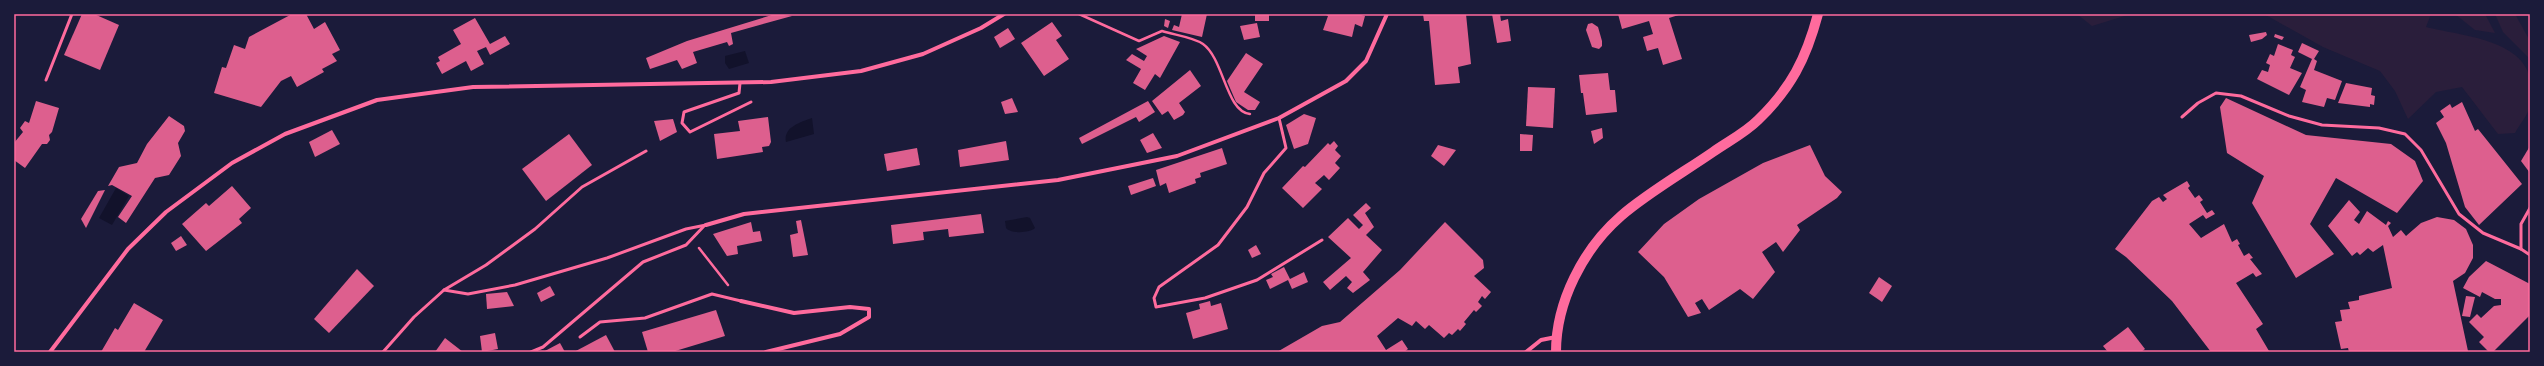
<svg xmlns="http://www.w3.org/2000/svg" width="2544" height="366" font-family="Rubik,sans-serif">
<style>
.green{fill:#2a1e3b}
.water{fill:#12122b}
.building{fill:#dd5f8e}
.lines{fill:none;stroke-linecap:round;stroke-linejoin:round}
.path{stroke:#ff6b9d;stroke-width:2.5}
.service{stroke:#ff6b9d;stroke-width:3}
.minor{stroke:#ff6b9d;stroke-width:4}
.primary{stroke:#ff6b9d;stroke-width:10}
.neatline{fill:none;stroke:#ff6b9d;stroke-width:1.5}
</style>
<rect width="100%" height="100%" fill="#1b1b3a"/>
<g class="green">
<polygon points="2077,14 2131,14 2092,26"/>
<path d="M2264,14h167l-5,13c44,11 118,13 104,79 -2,9 -11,19 -15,27l-17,1 -36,-47 -26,5 -28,27 -13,-28 -15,-20 -57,-24z"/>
<polygon points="2455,14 2485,14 2495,33 2475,30"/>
<polygon points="2495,14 2515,14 2530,41 2530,59 2503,32"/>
</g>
<g class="water">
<polygon points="745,51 749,63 729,69 725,63 725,56"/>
<path d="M812,118l2,16 -28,8c-3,-15 15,-20 26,-24z"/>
<polygon points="116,188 129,196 112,225 99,218"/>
<path d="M1027,217l3,1 5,10c-5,5 -24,6 -29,0l-1,-7z"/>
</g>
<g class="building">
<polygon points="82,14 94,14 119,25 100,70 64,55"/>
<polygon points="292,14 306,14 314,29 325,22 340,50 332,54 337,61 322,69 324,72 297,87 291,76 281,81 261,107 214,93 222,67 226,68 234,45 245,49 249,37"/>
<polygon points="775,14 792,16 731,33 733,44 729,46 727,42 693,52 697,63 682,69 677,60 650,69 646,58 687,41"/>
<polygon points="1182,14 1207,14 1202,37 1172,30 1174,25 1179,27"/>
<rect x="1255" y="14" width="14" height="7"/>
<polygon points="1324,14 1357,14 1365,16 1362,27 1355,24 1352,37 1323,30 1328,16"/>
<polygon points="1423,14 1466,14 1471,64 1458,67 1460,83 1435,85 1429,21 1424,21"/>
<polygon points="1492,14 1500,14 1501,21 1508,19 1511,41 1497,43"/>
<polygon points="1618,14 1682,14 1669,18 1682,59 1663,65 1658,48 1647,51 1643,37 1653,34 1649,21 1622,29"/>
<polygon points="475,18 490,44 505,36 510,44 490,55 486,47 477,51 484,64 471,71 466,61 442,74 436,63 440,61 438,57 461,44 453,30"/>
<polygon points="1165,19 1170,21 1168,28 1164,26"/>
<polygon points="1052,22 1062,36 1056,40 1069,59 1044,76 1021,43"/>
<polygon points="1257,23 1260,37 1244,40 1240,26"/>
<polygon points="1592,23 1598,27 1602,41 1602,46 1599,49 1592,47 1586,30 1588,24"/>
<polygon points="1008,28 1015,39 1000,48 994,37"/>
<polygon points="2266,32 2267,35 2262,39 2251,42 2249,35"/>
<polygon points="2275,34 2284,37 2282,40 2274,37"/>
<polygon points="1164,36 1180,42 1160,78 1155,74 1145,90 1133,83 1141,69 1126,60 1132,54 1144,61 1147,56 1136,49"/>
<polygon points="2302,43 2319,51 2314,59 2317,61 2314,70 2342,81 2335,100 2327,98 2324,107 2302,102 2306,90 2300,87 2312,59 2298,52"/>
<polygon points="2278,44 2293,50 2291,55 2295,57 2290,68 2302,73 2289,95 2257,79 2262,70 2268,72 2270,65 2266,63 2270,54 2274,56"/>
<polygon points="1246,53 1263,64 1244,92 1260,102 1255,110 1248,110 1236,102 1227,81"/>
<polygon points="1190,70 1201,86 1179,103 1185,112 1183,115 1174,120 1168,111 1162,115 1152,101"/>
<polygon points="1608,73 1610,90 1615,90 1617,112 1586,115 1583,93 1581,93 1579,75"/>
<polygon points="2346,83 2372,88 2371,95 2375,96 2374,105 2370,104 2370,107 2338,103"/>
<polygon points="1528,87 1555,88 1553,128 1526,126"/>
<polygon points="1012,98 1018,112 1005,114 1001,102"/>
<polygon points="2226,98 2306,135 2391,144 2415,161 2423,181 2397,213 2336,178 2310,224 2334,254 2296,278 2252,203 2264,176 2227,153 2220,107"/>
<polygon points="36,101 59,108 52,132 49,135 50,140 47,144 42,144 25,168 14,160 14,143 23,132 20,128 25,121 29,123"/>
<polygon points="1148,101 1155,112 1139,122 1136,117 1082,144 1079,138"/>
<polygon points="2462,102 2475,131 2478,129 2522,184 2479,225 2465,207 2446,143 2436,123 2444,117 2440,111 2450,104 2452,108"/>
<polygon points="1304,114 1316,118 1308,144 1294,149 1286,125"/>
<polygon points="169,116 184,126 185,131 178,143 181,156 169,175 155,178 126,223 118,217 132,196 112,185 108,186 119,167 137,163 147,144"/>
<polygon points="768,117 771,142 769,146 762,147 763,152 717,159 714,134 740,131 738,121"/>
<polygon points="673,119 677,132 660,141 654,121"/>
<polygon points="1602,128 1603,138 1594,144 1591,131"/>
<polygon points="332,130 340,144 315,157 309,142"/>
<polygon points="1153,133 1162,148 1147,153 1140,140"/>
<polygon points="569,134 592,165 546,201 522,169"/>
<polygon points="1520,134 1533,135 1532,151 1520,151"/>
<polygon points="1006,141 1009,160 960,167 958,150"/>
<polygon points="1334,141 1338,146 1335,150 1341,156 1335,163 1340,168 1329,180 1324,175 1315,183 1322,189 1303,208 1282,188 1303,166 1305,167 1328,143 1330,145"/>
<polygon points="1438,145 1456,150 1444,166 1431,156"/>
<polygon points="1810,145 1825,176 1842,192 1837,198 1797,225 1800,230 1783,252 1776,242 1762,252 1775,272 1753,299 1740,289 1709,310 1702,299 1695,303 1701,313 1688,317 1664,277 1638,252 1664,224 1699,199 1763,163"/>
<polygon points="2530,146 2530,173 2521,161"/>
<polygon points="917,148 920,165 887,171 884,154"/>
<polygon points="1222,148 1227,164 1200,173 1201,177 1195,179 1196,183 1169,193 1166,183 1160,186 1156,170"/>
<polygon points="1153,178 1156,186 1131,195 1128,186"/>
<polygon points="2187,181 2190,186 2188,188 2195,198 2199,195 2203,200 2200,202 2207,213 2212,210 2215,214 2206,219 2203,215 2189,224 2201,238 2224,224 2232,242 2237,239 2240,244 2238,245 2244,256 2249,253 2253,258 2250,259 2262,274 2256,277 2253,273 2236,283 2263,324 2256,329 2269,351 2267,352 2211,352 2172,301 2126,257 2115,249 2152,201 2159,197 2163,202 2167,199 2163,195"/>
<polygon points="232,186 251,208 239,219 242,223 206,251 182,224 206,203 209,206"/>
<polygon points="105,190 86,228 81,219 98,191"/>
<polygon points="2349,200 2360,212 2354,220 2359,224 2367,211 2386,225 2388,221 2391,223 2388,226 2393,237 2401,230 2406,236 2421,223 2437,217 2454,220 2466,229 2473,245 2473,258 2465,273 2453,281 2468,351 2349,352 2348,348 2341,349 2335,322 2342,321 2340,310 2350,309 2348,302 2359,300 2359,296 2392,288 2383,245 2373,252 2368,248 2360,255 2357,252 2352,256 2328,226"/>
<polygon points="1366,203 1371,208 1365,213 1374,227 1366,235 1382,250 1363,272 1370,280 1353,293 1347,288 1352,282 1346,276 1330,290 1323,282 1351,258 1328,237 1348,218 1359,229 1363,225 1353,215"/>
<polygon points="981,214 984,233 949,237 948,229 923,232 924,240 893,244 891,225"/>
<polygon points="801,220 808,255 793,257 790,235 798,233 796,221"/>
<polygon points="751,222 753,232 760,231 762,241 737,246 738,254 727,256 713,234"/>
<polygon points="1445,222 1483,260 1484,268 1474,276 1491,292 1485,299 1482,296 1478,302 1482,306 1476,312 1474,310 1464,322 1466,324 1460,331 1458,329 1452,335 1449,333 1444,338 1429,325 1425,329 1416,321 1412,326 1398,318 1377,336 1386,350 1402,340 1408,349 1404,352 1277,352 1322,326 1340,322 1400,270"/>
<polygon points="181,236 187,245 176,251 171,243"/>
<polygon points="1256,245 1261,254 1252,258 1248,250"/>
<polygon points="2486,261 2530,284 2530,315 2493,352 2489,352 2479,342 2484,337 2469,322 2477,314 2481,318 2494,306 2501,305 2501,299 2495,299 2482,292 2480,297 2463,288 2469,277"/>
<polygon points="1284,267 1290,279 1304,272 1308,282 1292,289 1288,280 1270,289 1266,280 1273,277 1271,274"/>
<polygon points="357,269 374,286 329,333 314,319"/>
<polygon points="1879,277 1892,286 1882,302 1869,293"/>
<polygon points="550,286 555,295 541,302 537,293"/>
<polygon points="507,292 514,306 487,309 486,294"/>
<polygon points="2466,296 2475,297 2470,317 2462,316"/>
<polygon points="1210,301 1211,306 1221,303 1228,329 1193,339 1186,313 1200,309 1199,304"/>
<polygon points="134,303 163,320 144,352 101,352 115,328 118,330"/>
<polygon points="716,310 725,336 672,352 648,352 642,332"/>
<polygon points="2128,327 2145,349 2141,352 2108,352 2103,346"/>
<polygon points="495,333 498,349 482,352 480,336"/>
<polygon points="606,335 615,352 574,352"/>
<polygon points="445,338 463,352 435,352"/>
<polygon points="560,343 565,352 543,352"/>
</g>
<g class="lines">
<g class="path">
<path d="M1079,14l60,27 23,-10c12,4 31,6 41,13 21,15 23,68 47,70"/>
<polyline points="699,248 728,285"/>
</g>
<g class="service">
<polyline points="46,80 72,14"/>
<polyline points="740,83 739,93 684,112 682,123 690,132 751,102"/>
<polyline points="2182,117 2198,103 2216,93 2241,96 2289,116 2322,125 2379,128 2405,134 2421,150 2459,214 2483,233 2521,249"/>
<polyline points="1279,118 1286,148 1264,173 1247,207 1218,245 1159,287 1154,298 1156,307 1205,298 1257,280 1322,240"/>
<polyline points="2530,208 2521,224 2521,249 2530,255"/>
<polyline points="444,290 468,294 515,285 607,258 686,229 706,225"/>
<polyline points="580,337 600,322 645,318 712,294 741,301"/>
<polyline points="383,352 414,317 444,290 486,265 535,229 582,187 646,151"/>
<polyline points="531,352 543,347 643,262 686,245 705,225"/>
</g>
<g class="minor">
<polyline points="706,225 744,214 1058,180 1177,156 1279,118 1346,81 1366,61 1387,14"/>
<polyline points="741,301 794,313 850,307 869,309 869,317 840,334 766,352"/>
<polyline points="50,352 128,249 166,212 232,163 285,134 377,100 473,87 771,82 861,71 923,54 981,28 1004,14"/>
<polyline points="1526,352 1541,340 1556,337"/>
</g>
<path class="primary" d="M1556,352c0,-50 27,-103 65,-136 25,-22 63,-44 92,-64 14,-10 32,-19 45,-32 33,-32 48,-61 60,-106"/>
</g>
<rect width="2544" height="366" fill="none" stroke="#1b1b3a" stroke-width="30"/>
<rect x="15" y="15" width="2514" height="336" class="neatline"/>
</svg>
